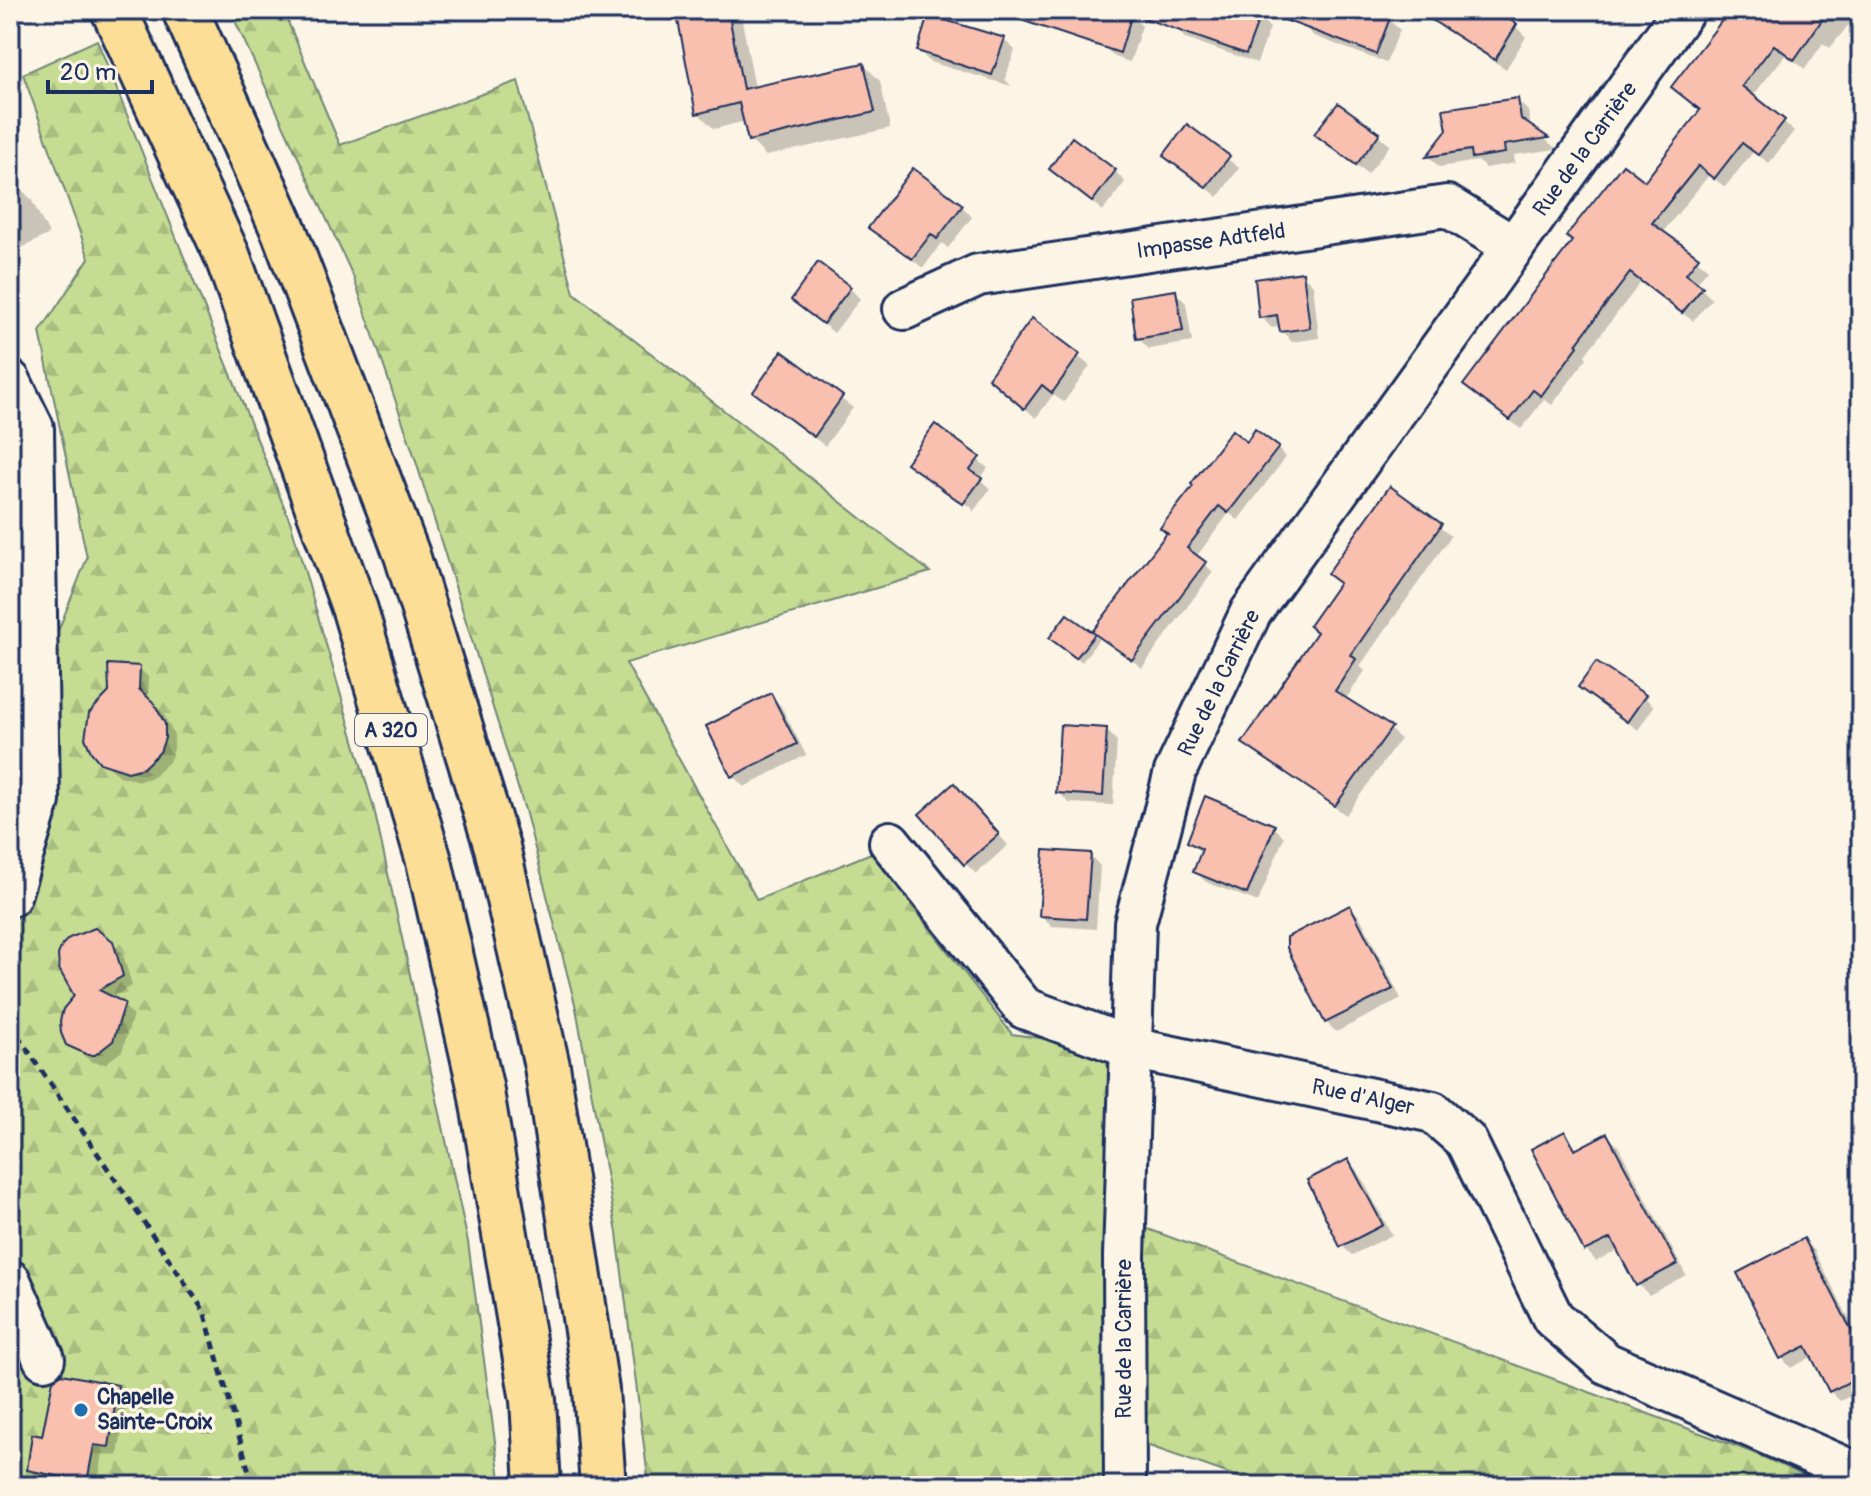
<svg xmlns="http://www.w3.org/2000/svg" width="1871" height="1496" font-family="Pangolin,sans-serif">
<style>
.forest{fill:url(#forest-firs);stroke:#708678;stroke-width:2}
.shadow{fill:#0003}
.building{fill:#f9c0b0;stroke:#1b2f5e;stroke-width:2}
.lines{fill:none;stroke-linecap:round;stroke-linejoin:round}
.minor-casing{stroke:#1b2f5e;stroke-width:46}
.highway-casing{stroke:#1b2f5e;stroke-width:50}
.path{stroke:#1b2f5e;stroke-width:5;stroke-dasharray:8 6;stroke-linecap:butt}
.minor{stroke:#fcf5e5;stroke-width:40}
.highway{stroke:#fdde96;stroke-width:44}
.poi-dot{fill:#1f6fb2;stroke:#fcf5e5;stroke-width:3}
.labels{text-anchor:middle;dominant-baseline:central;stroke-width:7;stroke-linejoin:round;paint-order:stroke}
.shield{fill:#fcf5e5;stroke:#5e6a86;stroke-width:2}
.shield-label{font-size:20px;font-weight:bold;fill:#1b2f5e}
.street-label{font-size:22px;fill:#1b2f5e;stroke:#fcf5e5}
.poi-label{font-size:22px;font-weight:bold;fill:#1b2f5e;stroke:#fcf5e5;text-anchor:start}
</style>
<defs>
<pattern id="forest-firs" width="22" height="20" patternUnits="userSpaceOnUse" patternTransform="scale(2)"><rect width="22" height="20" fill="#c5dc92"/><path d="M5 1l3.5 6h-7zM16 11l3.5 6h-7z" fill="#a9bd80"/></pattern>
</defs>
<rect width="100%" height="100%" fill="#fcf5e5"/>
<filter id="ink" filterUnits="userSpaceOnUse"><feTurbulence type="fractalNoise" baseFrequency=".0125" numOctaves="2"/><feDisplacementMap in="SourceGraphic" scale="16" xChannelSelector="R" yChannelSelector="G"/><feConvolveMatrix kernelMatrix="1 2 1 2 8 2 1 2 1" color-interpolation-filters="sRGB"/></filter>
<g filter="url(#ink)">
<g class="forest">
<polygon points="230,10 283,10 340,145 518,81 574,293 930,572 626,663 757,900 871,853 1012,1034 1103,1047 1148,1229 1749,1451 1829,1486 1264,1486 1106,1431 1106,1486 649,1486 617,1233 576,1008 525,810 413,452 353,276"/>
<polygon points="97,40 291,524 374,809 468,1242 501,1486 10,1486 10,753 87,558 40,332 89,258 23,74"/>
</g>
<g class="shadow">
<polygon points="678,10 740,10 755,88 864,65 880,81 890,128 766,156 750,140 745,121 714,129 698,113"/>
<polygon points="1087,10 1115,10 1131,15 1142,26 1130,62 1115,57 1103,46"/>
<polygon points="1182,10 1238,10 1259,17 1270,28 1257,63 1185,38 1175,28"/>
<polygon points="1309,10 1363,10 1389,20 1400,30 1386,63 1314,36 1303,26"/>
<polygon points="1436,10 1488,10 1515,26 1526,37 1506,69 1442,28 1431,18"/>
<polygon points="1755,10 1848,10 1855,17 1830,48 1823,43 1805,69 1786,54 1752,97 1794,131 1769,163 1753,152 1725,187 1709,175 1662,233 1708,269 1696,284 1712,299 1693,321 1641,282 1585,355 1587,358 1552,405 1544,399 1521,429 1466,385 1645,184 1702,111"/>
<polygon points="1004,40 1015,50 1005,79 1011,86 930,62 919,51"/>
<polygon points="10,89 21,115 10,119"/>
<polygon points="1517,100 1528,111 1531,128 1557,149 1514,155 1515,163 1485,168 1478,161 1439,167 1429,157 1449,131"/>
<polygon points="1338,105 1390,145 1368,174 1316,134"/>
<polygon points="1187,127 1239,168 1218,197 1166,155"/>
<polygon points="1051,169 1115,171 1125,182 1103,211"/>
<polygon points="20,188 31,199 49,234 10,254 10,194"/>
<polygon points="962,206 972,217 948,248 942,243 923,268 871,228"/>
<polygon points="1302,274 1313,285 1319,338 1292,342 1282,331 1281,326 1272,328 1261,317"/>
<polygon points="850,288 860,299 834,333 794,300"/>
<polygon points="1176,293 1186,303 1192,342 1149,349 1138,338"/>
<polygon points="1032,321 1090,366 1064,402 1053,395 1036,418 999,385"/>
<polygon points="783,354 853,408 825,446 755,392"/>
<polygon points="935,427 988,468 980,479 990,489 973,512 972,508 916,467"/>
<polygon points="1247,445 1277,448 1286,457 1238,520 1229,513 1196,557 1213,572 1142,668 1095,632"/>
<polygon points="1390,489 1451,536 1360,666 1365,671 1345,700 1390,729 1400,739 1346,815 1254,752 1245,742 1318,633 1340,585 1329,574"/>
<polygon points="10,525 21,535 22,573 10,580"/>
<polygon points="1067,617 1099,639 1082,662 1056,642"/>
<polygon points="139,668 149,678 148,700 164,715 174,735 174,749 169,762 153,777 139,781 120,776 103,762 87,738 90,714"/>
<polygon points="1580,687 1644,697 1654,706 1638,730"/>
<polygon points="771,696 781,706 806,755 744,787 733,776 708,727"/>
<polygon points="1106,730 1117,741 1113,805 1069,803 1058,792"/>
<polygon points="964,796 1008,845 976,874 965,863"/>
<polygon points="1274,827 1284,837 1258,902 1206,882 1196,872 1203,854 1189,842"/>
<polygon points="1090,855 1100,866 1096,929 1052,926 1041,915"/>
<polygon points="1350,907 1360,917 1401,999 1336,1032 1326,1022 1285,940"/>
<polygon points="112,943 123,954 132,986 110,998 123,1005 133,1015 122,1051 105,1064 92,1062 68,1043"/>
<polygon points="1564,1133 1578,1150 1607,1135 1618,1146 1686,1275 1649,1295 1638,1284 1620,1249 1596,1261 1586,1250"/>
<polygon points="1348,1162 1358,1171 1392,1235 1352,1255 1342,1246"/>
<polygon points="1804,1240 1814,1250 1861,1343 1861,1390 1840,1401 1830,1391 1813,1356 1791,1368 1782,1358"/>
<polygon points="117,1387 127,1397 118,1456 103,1454 97,1486 49,1486 50,1481 39,1479 29,1469 44,1438"/>
</g>
<g class="building">
<polygon points="676,10 728,10 743,89 864,63 875,112 748,141 739,103 696,114"/>
<polygon points="1007,10 1244,10 1260,16 1246,54 1132,14 1120,53 1006,15"/>
<polygon points="1266,10 1370,10 1390,18 1376,54 1266,13"/>
<polygon points="1416,10 1492,10 1517,24 1495,60"/>
<polygon points="1730,10 1829,10 1794,60 1774,45 1742,86 1785,120 1758,155 1742,143 1714,179 1698,166 1652,223 1699,257 1686,274 1703,287 1682,313 1630,273 1576,344 1578,346 1541,396 1533,390 1510,420 1463,385 1572,241 1566,236 1623,164 1645,181 1700,110 1671,87"/>
<polygon points="928,15 1005,38 992,75 917,51"/>
<polygon points="1518,98 1521,119 1549,138 1504,145 1505,153 1472,158 1471,150 1426,157 1447,130 1443,109"/>
<polygon points="1338,103 1380,133 1356,165 1314,134"/>
<polygon points="1187,124 1230,156 1206,187 1163,156"/>
<polygon points="1072,137 1116,170 1092,202 1049,169"/>
<polygon points="913,168 963,205 937,239 931,234 912,259 868,228"/>
<polygon points="818,262 851,287 823,324 791,300"/>
<polygon points="1303,272 1310,328 1280,332 1277,315 1259,318 1255,279"/>
<polygon points="1176,290 1183,331 1136,339 1130,297"/>
<polygon points="1032,318 1080,354 1052,393 1042,385 1024,409 988,378"/>
<polygon points="782,351 843,396 814,437 753,392"/>
<polygon points="935,424 980,457 970,470 982,478 963,504 906,463"/>
<polygon points="1255,429 1279,447 1228,513 1219,506 1187,548 1206,562 1132,660 1092,632 1167,533 1169,535 1160,528 1193,486 1191,484 1232,430 1247,442"/>
<polygon points="1390,486 1442,524 1351,655 1356,659 1335,691 1392,727 1335,806 1242,743 1317,632 1309,626 1339,583 1327,574"/>
<polygon points="1067,614 1095,634 1076,658 1049,638"/>
<polygon points="1596,662 1646,695 1627,722 1578,687"/>
<polygon points="108,664 140,666 139,689 154,703 165,724 165,738 160,752 143,768 128,772 100,763 91,752 85,738 89,713 109,692"/>
<polygon points="771,693 797,744 731,777 706,726"/>
<polygon points="1060,725 1107,728 1103,796 1056,793"/>
<polygon points="954,783 999,834 964,865 919,814"/>
<polygon points="1205,796 1275,825 1247,894 1193,872 1202,849 1187,842"/>
<polygon points="1044,850 1091,853 1086,919 1039,916"/>
<polygon points="1350,905 1393,989 1325,1023 1287,948 1287,937"/>
<polygon points="95,928 113,941 123,976 99,990 125,1003 113,1041 95,1055 88,1055 66,1045 61,1033 60,1021 63,1009 74,996 59,969 58,955 62,945 69,938"/>
<polygon points="1565,1131 1575,1150 1607,1133 1677,1264 1636,1286 1611,1238 1584,1251 1531,1149"/>
<polygon points="1348,1159 1383,1225 1340,1247 1307,1180"/>
<polygon points="1804,1238 1861,1349 1861,1376 1829,1392 1806,1346 1780,1359 1737,1273"/>
<polygon points="62,1374 118,1385 109,1447 94,1445 87,1482 27,1470 32,1434 42,1436 53,1380"/>
</g>
<g class="lines">
<g class="minor-casing">
<g id="minor">
<polyline points="904,309 978,275 1447,206 1514,247"/>
<polyline points="10,381 33,428 39,801 10,896"/>
<polyline points="890,842 1024,1008 1131,1048 1433,1112 1466,1141 1553,1318 1606,1363 1861,1475"/>
<polyline points="10,1281 44,1359"/>
<polyline points="1125,1486 1124,1256 1135,923 1175,772 1251,612 1684,10"/>
</g>
</g>
<g class="highway-casing">
<g id="highway">
<polyline points="114,10 227,255 355,610 429,861 480,1086 533,1400 538,1486"/>
<polyline points="185,10 284,231 407,555 497,847 547,1066 596,1390 603,1486"/>
</g>
</g>
<polyline class="path" points="10,1024 204,1311 253,1486"/>
<use href="#minor" class="minor"/>
<use href="#highway" class="highway"/>
</g>
</g>
<circle class="poi-dot" cx="81" cy="1410" r="8"/>
<g class="labels">
<rect class="shield" x="355" y="714" width="72" height="32" rx="6"/>
<g class="shield-label">
<text x="391" y="730">A 320</text>
</g>
<g class="street-label">
<text transform="translate(1585 149) rotate(-54)">Rue de la Carrière</text>
<text transform="translate(1211 241) rotate(-8)">Impasse Adtfeld</text>
<text transform="translate(1219 683) rotate(-64)">Rue de la Carrière</text>
<text transform="translate(1363 1097) rotate(12)">Rue d'Alger</text>
<text transform="translate(1124 1339) rotate(-90)">Rue de la Carrière</text>
</g>
<g class="poi-label">
<text x="97" y="1397">Chapelle<tspan x="97" dy="25">Sainte-Croix</tspan></text>
</g>
</g>
<rect width="1871" height="1496" fill="none" stroke="#fcf5e5" stroke-width="40"/>
<rect x="20" y="20" width="1831" height="1456" fill="none" stroke="#1b2f5e" stroke-width="3" filter="url(#ink)"/>
<path d="M48 80v12h104v-12" fill="none" stroke="#1b2f5e" stroke-width="4"/>
<text x="60" y="80" font-size="24" fill="#1b2f5e" stroke="#fcf5e5" stroke-width="6" paint-order="stroke">20 m</text>
</svg>
